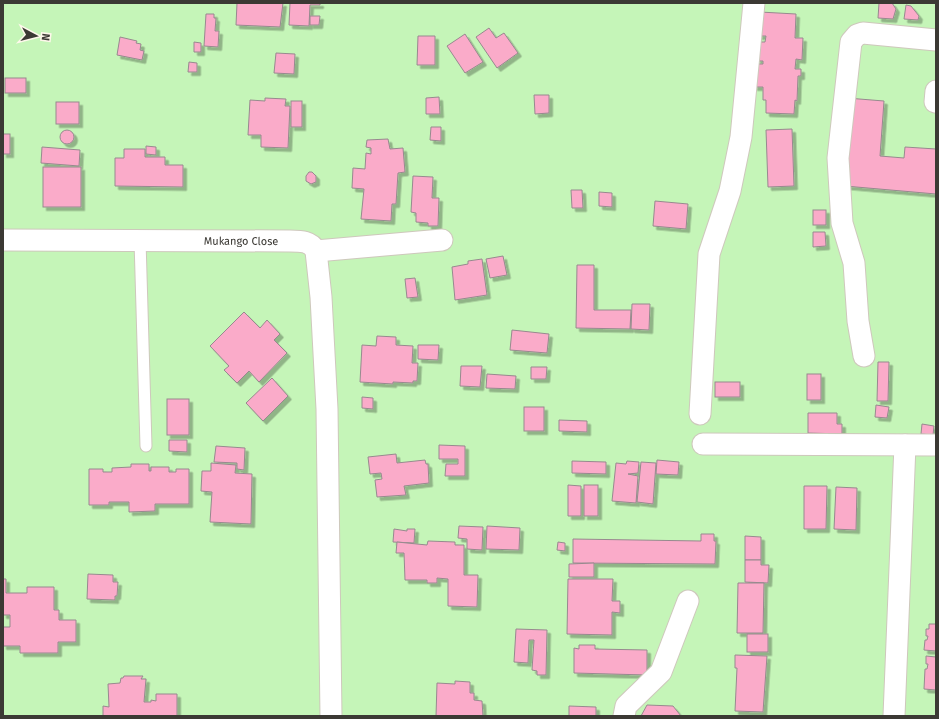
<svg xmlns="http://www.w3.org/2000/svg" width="939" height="719" font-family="'Fira Sans',sans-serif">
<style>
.green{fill:#c5f5b8}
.building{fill:#faabc9;stroke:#97898e;filter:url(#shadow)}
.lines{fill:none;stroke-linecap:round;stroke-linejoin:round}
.service-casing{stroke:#cec8bc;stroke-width:13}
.minor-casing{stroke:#cec8bc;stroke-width:23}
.service{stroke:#fff;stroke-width:11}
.minor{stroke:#fff;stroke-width:21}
.labels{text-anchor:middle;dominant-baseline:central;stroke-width:3.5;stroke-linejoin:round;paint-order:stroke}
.street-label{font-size:11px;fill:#3b3934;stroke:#fef8eb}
</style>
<defs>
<filter id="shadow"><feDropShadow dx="3.5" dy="3.5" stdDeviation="0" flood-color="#0004"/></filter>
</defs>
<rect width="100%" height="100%" fill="#fef8eb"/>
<rect class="green" x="3" y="3" width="933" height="713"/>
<g class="building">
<polygon points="237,3 283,3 280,27 236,25"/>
<polygon points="290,3 320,3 320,5 310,5 309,26 289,25"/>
<polygon points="879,3 892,3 896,9 893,19 878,18"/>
<polygon points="906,5 911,6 919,16 918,20 904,19"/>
<polygon points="760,12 796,14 795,38 803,38 802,60 796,59 795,69 801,69 801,76 798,76 797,101 795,100 794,114 766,113 766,100 763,100 763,87 754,87 755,64 763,64 763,61 757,61 758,42 765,42 766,36 759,36"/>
<polygon points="206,14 214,14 214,18 216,18 215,31 219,31 218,47 204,46"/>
<polygon points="310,16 320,16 319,25 310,25"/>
<polygon points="489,28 496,38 504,33 518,53 497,68 476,37"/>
<polygon points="465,34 483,62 465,73 447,46"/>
<polygon points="418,36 435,36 435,65 417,65"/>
<polygon points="120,37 137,41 136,43 141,44 140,50 144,51 142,60 117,55"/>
<polygon points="194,42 201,43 201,52 194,52"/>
<polygon points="276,53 295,54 294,74 274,73"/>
<polygon points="189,62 197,63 197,72 188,72"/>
<rect x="5" y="78" width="21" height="15"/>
<polygon points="534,95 549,95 549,113 535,114"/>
<polygon points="439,97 440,114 426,114 426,98"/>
<polygon points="265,98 286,99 285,106 290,106 288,148 261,147 261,135 248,135 250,100 265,101"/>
<polygon points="847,98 884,101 880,156 904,158 905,147 936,149 936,194 845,186"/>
<rect x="291" y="101" width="11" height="26"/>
<rect x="56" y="102" width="23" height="22"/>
<polygon points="431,127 441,127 441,141 430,140"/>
<polygon points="792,129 794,186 768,187 766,130"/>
<circle cx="67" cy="137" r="7"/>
<rect x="3" y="134" width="7" height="20"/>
<polygon points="388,139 390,149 403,148 405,172 398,173 396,204 392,204 391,221 361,219 364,189 352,188 353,168 365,169 366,153 371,154 371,148 366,147 367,140"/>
<polygon points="146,146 156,147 156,155 146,154"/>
<polygon points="42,147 80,150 79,166 41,163"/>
<polygon points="124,149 145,149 145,157 165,157 165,165 183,165 183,187 115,186 115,158 124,158"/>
<rect x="43" y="167" width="38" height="40"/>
<polygon points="309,172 312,172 316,176 316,182 311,184 306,181 306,176"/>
<polygon points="413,176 433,177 432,198 439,198 438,226 428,226 428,223 416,222 416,213 411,212"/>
<polygon points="571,190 582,190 583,208 572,208"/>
<polygon points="599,192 612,193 612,207 599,206"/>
<polygon points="655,201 688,204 686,229 653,226"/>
<rect x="813" y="210" width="13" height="15"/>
<polygon points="813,232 825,232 826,246 813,247"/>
<polygon points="503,256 507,275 490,278 486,259"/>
<polygon points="482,259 487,295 455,300 452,267 468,264 468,261"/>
<polygon points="577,265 594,265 594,310 631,310 630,329 576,328"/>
<polygon points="415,278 418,297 407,298 405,279"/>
<polygon points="632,304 650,304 649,330 631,329"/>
<polygon points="244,312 260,328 267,320 280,334 274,340 287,353 259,382 249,371 237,383 224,370 229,366 210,346"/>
<polygon points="512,330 549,334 547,353 510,350"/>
<polygon points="377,336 396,337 396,345 413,346 412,363 418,363 417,381 413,381 413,383 393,382 393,384 360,382 362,345 376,346"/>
<polygon points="418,345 439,345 438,360 418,359"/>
<polygon points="878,362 889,362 888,401 877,401"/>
<polygon points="461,366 482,366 480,387 460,386"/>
<polygon points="531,367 547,367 546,379 531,379"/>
<polygon points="487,374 516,376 515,389 486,388"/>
<rect x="807" y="374" width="14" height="26"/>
<polygon points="272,378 288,396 263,421 246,403"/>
<rect x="715" y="382" width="25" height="15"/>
<polygon points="362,397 373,398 373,409 362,408"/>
<rect x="167" y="399" width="22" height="36"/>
<polygon points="876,405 889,407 887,418 875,417"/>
<rect x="524" y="407" width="20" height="24"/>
<polygon points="808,413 837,413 837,424 842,424 842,434 808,433"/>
<polygon points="559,420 587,421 587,432 559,431"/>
<polygon points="922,424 934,426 933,435 921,434"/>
<polygon points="169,440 187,440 187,452 169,451"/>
<polygon points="439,445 465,446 465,476 445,476 446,464 458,464 458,459 439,459"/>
<polygon points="216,446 245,448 244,470 237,469 237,463 214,462"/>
<polygon points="396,454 397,463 425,460 426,464 428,464 429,483 404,486 406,495 377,497 375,480 382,479 381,473 370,474 368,457"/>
<polygon points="657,460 679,462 678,475 656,474"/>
<polygon points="572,461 606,462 606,474 572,473"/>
<polygon points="627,461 639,462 638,473 628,474 638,476 636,503 612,501 616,463 626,464"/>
<polygon points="641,462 656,463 653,504 637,502"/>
<polygon points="211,463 236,465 235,473 252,474 251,524 210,522 212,492 201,491 202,471 211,471"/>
<polygon points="131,464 149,464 149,471 151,471 151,467 169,467 169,472 176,472 176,469 189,469 189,504 155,504 155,511 129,512 129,502 109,502 109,505 89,505 89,469 103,469 103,472 112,472 112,468 131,467"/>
<polygon points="568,485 581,486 581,516 568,516"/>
<rect x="584" y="485" width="14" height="31"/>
<polygon points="804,486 827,486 826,529 804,529"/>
<polygon points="836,487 857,488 856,530 834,529"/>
<polygon points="459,526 483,527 482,550 467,549 467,539 458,538"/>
<polygon points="487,526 520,528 519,550 486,549"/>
<polygon points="394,529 407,531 407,529 415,529 414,543 393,542"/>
<polygon points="701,534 714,534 714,541 716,541 715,564 573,563 573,539 701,541"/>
<polygon points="745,536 761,537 761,560 745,560"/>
<polygon points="428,541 455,542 455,545 464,545 464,575 478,575 477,607 448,606 448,579 437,578 437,583 427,583 427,580 405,580 404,553 396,553 397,542 427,545"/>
<polygon points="558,542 565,543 565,551 557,550"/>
<polygon points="745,560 761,560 761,565 769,565 768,583 745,582"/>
<polygon points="594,563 594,577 569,577 569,564"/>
<polygon points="88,574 113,575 113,582 118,582 117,596 115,596 115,600 87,599"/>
<polygon points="3,579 6,579 6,593 27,593 27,587 54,587 54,610 59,610 59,620 76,620 76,642 58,642 58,653 20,653 20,646 3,646 3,627 10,627 10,615 3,615"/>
<polygon points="568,579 613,579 612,601 620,601 620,613 612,612 612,635 567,634"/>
<polygon points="738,583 764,583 763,633 737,633"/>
<polygon points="929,624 936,624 936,651 924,650 925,640 927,640 928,636 926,636 926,629 929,629"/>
<polygon points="516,629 547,630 546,675 537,675 537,671 532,670 534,640 529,640 528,663 514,662"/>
<rect x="747" y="634" width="21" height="18"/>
<polygon points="579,645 595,645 595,649 647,650 647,675 574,673 574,648 579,649"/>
<polygon points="735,655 767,656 763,712 735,711 737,668 735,668"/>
<polygon points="926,656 936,657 936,690 924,689 925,669 927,669 928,664 926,664"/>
<polygon points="124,676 143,676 141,679 146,679 144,702 151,702 151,700 156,701 156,694 177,694 177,716 103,716 103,706 109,707 108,684 120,683 121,678 123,678"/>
<polygon points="455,681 470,682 470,693 474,693 474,700 482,701 483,716 436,716 437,683 455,684"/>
<polygon points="647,705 673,706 681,716 641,716"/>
<polygon points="569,706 596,707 596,716 569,716"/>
</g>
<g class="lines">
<g class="service-casing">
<polyline id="service" points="140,240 146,446"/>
</g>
<g class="minor-casing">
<g id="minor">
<polyline points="935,102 936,91"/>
<path id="s1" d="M3,240l287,1c11,0 21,0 26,10l5,46 6,112 4,307"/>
<polyline points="316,251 442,240"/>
<polyline points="864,356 858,321 854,263 842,223 838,158 851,42 857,35 863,33 936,40"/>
<polyline points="700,414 709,254 730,191 741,137 754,3"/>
<polyline points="703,444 936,445"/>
<polyline points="624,716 626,706 661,672 688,601"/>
<polyline points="894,716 905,445"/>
</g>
</g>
<use href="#service" class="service"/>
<use href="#minor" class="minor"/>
</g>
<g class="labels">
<g class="street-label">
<text stroke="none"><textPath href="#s1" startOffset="238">Mukango Close</textPath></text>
</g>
</g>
<rect width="939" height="719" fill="none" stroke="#3b3934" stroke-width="8"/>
<g transform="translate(36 36) rotate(97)" stroke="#fef8eb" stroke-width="3" paint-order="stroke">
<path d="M0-3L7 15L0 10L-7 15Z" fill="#3b3934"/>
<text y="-6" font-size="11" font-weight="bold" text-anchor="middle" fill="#3b3934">N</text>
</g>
</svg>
